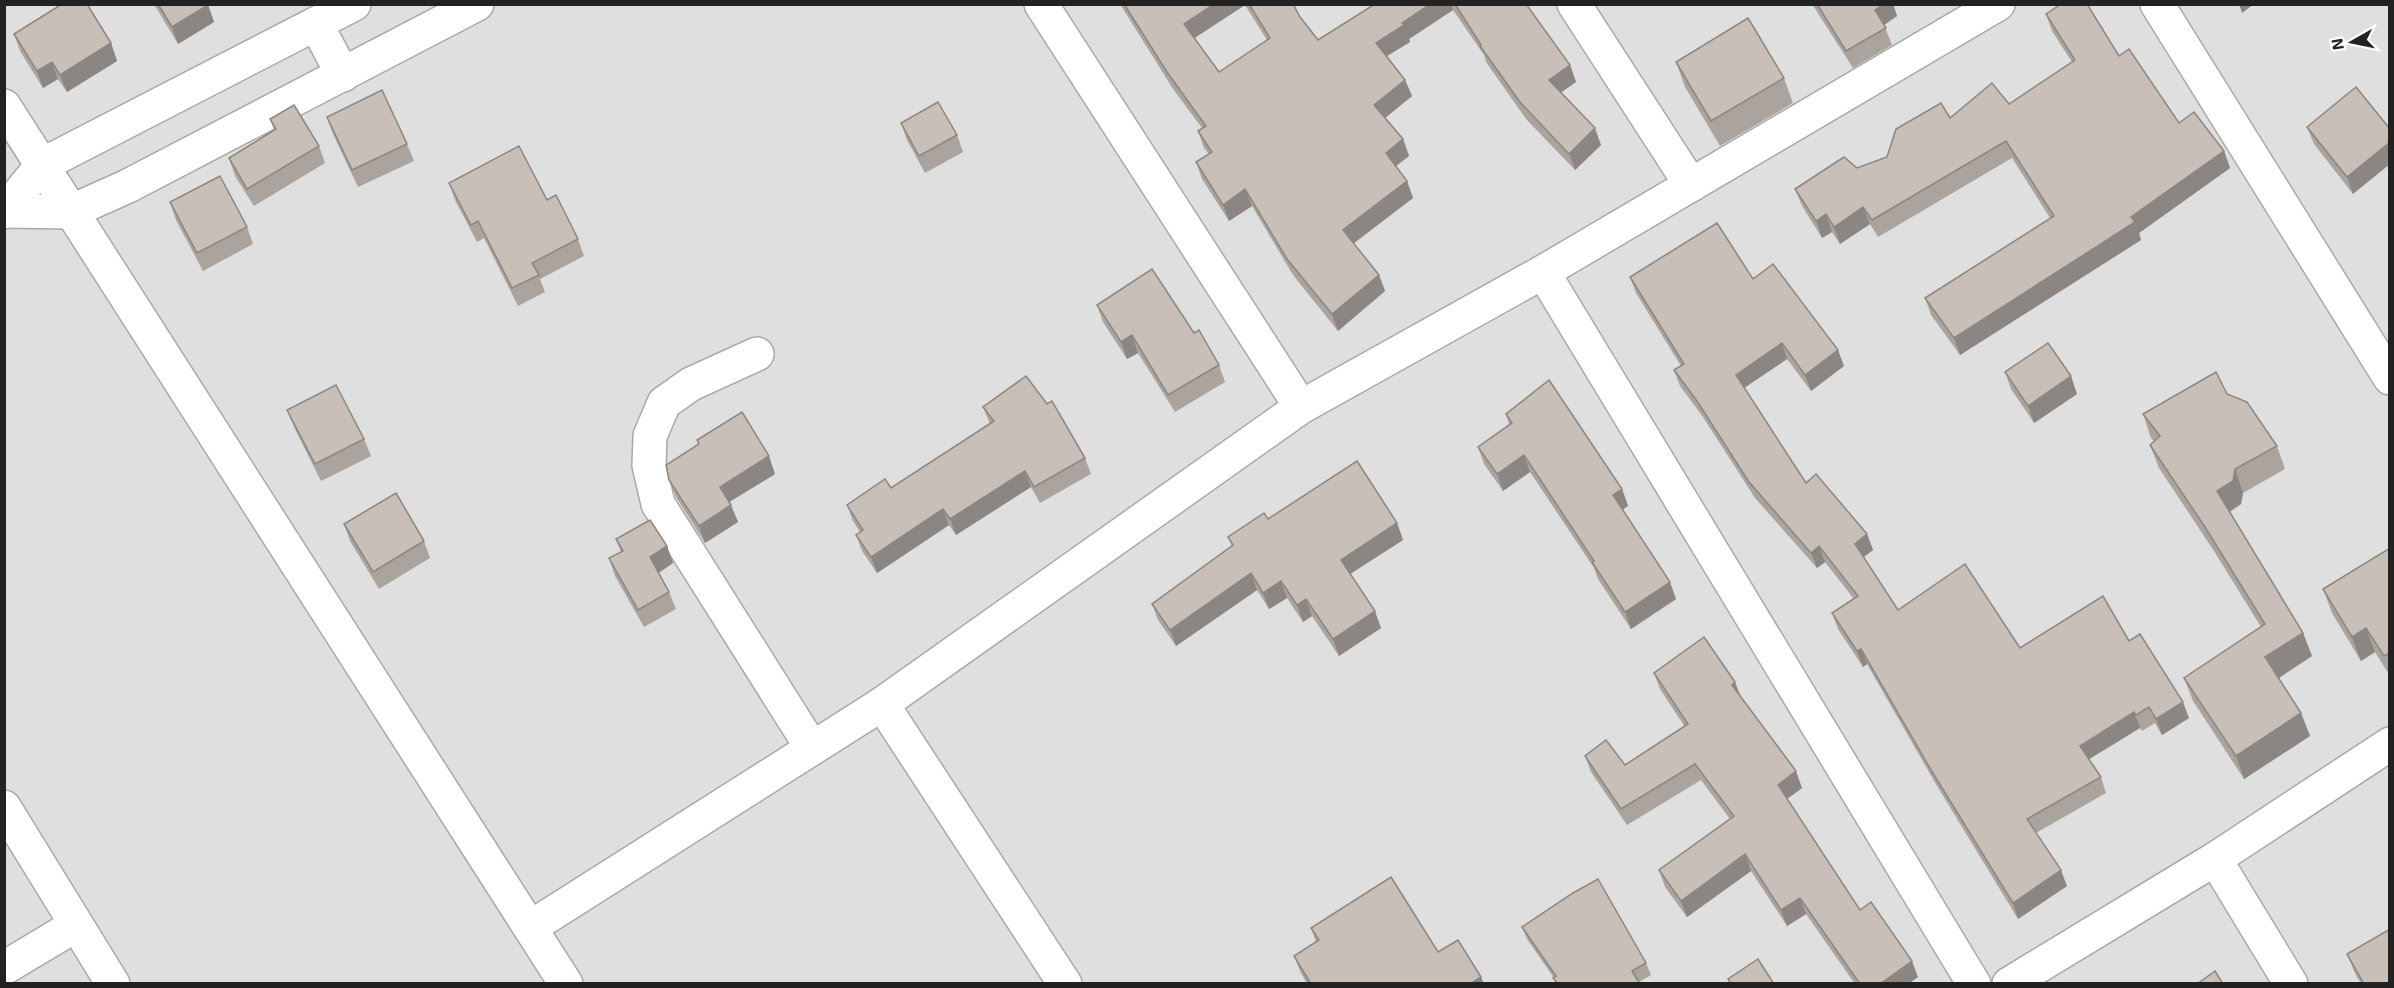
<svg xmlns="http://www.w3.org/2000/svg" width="2394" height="988" font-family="'Exo 2',sans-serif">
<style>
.residential{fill:#e0dfdf}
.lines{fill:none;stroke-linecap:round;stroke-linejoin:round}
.minor-casing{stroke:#a9a9a9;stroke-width:36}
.minor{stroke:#fff;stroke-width:33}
.wall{fill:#aba49e;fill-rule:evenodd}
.shaded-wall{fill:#8b8681}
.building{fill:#c7bfb8;stroke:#8b8681;stroke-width:1.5}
</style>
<rect width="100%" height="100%" fill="#f2efe9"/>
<rect class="residential" x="5" y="5" width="2384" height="978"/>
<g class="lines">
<g class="minor-casing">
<g id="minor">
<polyline points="1041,4 1301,407"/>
<polyline points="1574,4 1691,185"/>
<polyline points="2157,4 2390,378"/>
<polyline points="316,24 343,75"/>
<polyline points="4,106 566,984"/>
<polyline points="7,211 70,212 128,186 477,4"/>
<polyline points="4,212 42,165 354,4"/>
<polyline points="1543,272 1974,984"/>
<polyline points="757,354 691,384 664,403 650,436 649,465 658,504 812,748"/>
<polyline points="882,704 1065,984"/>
<polyline points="4,807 113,984"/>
<polyline points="2215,859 2291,984"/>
<polyline points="531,927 882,704 1301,407 1543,272 1998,4"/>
<polyline points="4,968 76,925"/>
<polyline points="2009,984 2215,859 2390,744"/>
</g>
</g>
<use href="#minor" class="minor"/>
</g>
<g class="wall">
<polygon points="154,4 208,4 214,22 178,44"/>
<path d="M1120,4h173l7,13 18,23 57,-36h151l44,61 6,17 -15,10 40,53 -26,25 -49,-51 -40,-57 -2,-7 -31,-45 -44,29 1,3 -23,14 18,24 7,16 -27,22 18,21 6,17 -13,10 11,15 6,17 -60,45 26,32 6,16 -47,40 -45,-56 -41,-69 -23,15 -27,-42 -6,-17 13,-8 -5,-6 -6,-17 4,-3 -29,-39zM1245,5l22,35 -48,32 -25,-34z"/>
<polygon points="1812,4 1893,4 1897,16 1884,25 1892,45 1853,68"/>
<polygon points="2046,14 2119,56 2179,123 2224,151 2230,168 2139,233 2141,240 1960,355 1931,315 1925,298 2050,218 2012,158 1878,237 1870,224 1840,244 1832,232 1822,238 1802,206 1795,189 1857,168 1887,157 1950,118 2009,104 2072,62 2052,31"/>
<polygon points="14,34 111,43 117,61 67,92 58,79 43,88 20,51"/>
<polygon points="1676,62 1784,78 1793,103 1720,146 1685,87"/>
<polygon points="327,117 407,144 414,161 358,187 333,134"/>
<polygon points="270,119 319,146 325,163 254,206 235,176 229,158 274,130"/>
<polygon points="901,123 957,135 963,152 925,173 907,140"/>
<polygon points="2307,127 2390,129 2353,194 2314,144"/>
<polygon points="449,183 547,200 578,239 584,256 540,279 545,292 518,306 484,238 477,242 455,200"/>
<polygon points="170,202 247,227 253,244 203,271 176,220"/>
<polygon points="1630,277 1753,279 1844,366 1811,391 1787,359 1744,388 1806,483 1867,534 1873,550 1863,557 1898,610 2020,648 2129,641 2189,718 2162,735 2155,723 2142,731 2140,728 2089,759 2101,777 2106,793 2036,833 2067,886 2018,919 1937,786 1867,664 1863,667 1838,629 1832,613 1854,599 1825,562 1817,568 1755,498 1703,417 1680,386 1674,370 1681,366 1636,293"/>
<polygon points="1097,305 1194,333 1219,365 1225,382 1175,412 1138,353 1127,359 1103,322"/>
<polygon points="2005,372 2077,394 2034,423 2011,389"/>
<polygon points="2227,394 2277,446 2285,469 2243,493 2241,504 2230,512 2303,633 2312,656 2279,678 2301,713 2310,736 2244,779 2193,701 2184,678 2261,627 2214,551 2159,468 2150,445 2154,441 2151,438 2143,414"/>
<polygon points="983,407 1085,458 1091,474 1040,503 1031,487 956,535 949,525 877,573 862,551 856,535 860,532 853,521 847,505 891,488 990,424"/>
<polygon points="287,410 364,439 371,456 321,481 294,427"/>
<polygon points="1506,414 1622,489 1628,506 1622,510 1676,599 1631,629 1598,579 1594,568 1530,472 1503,491 1484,464 1478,447 1509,424"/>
<polygon points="697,440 775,474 729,502 738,522 705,543 676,497 669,480 698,445"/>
<polygon points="1268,519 1397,523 1403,540 1350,574 1381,628 1339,656 1312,616 1303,622 1287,598 1269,609 1257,590 1176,646 1158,620 1152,604 1232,546 1228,537"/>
<polygon points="344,524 424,541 430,558 379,589 350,541"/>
<polygon points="616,539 667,546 673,563 659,573 669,592 676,609 644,627 615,576 609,558 621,552"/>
<polygon points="2390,548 2390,676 2375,652 2361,661 2332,613 2323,589"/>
<polygon points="1654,673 1735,682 1741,697 1802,788 1787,799 1860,910 1918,977 1908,984 1855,984 1806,914 1787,926 1751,871 1687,917 1665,887 1659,870 1730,819 1701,780 1627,825 1591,772 1585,756 1625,765 1685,727 1660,689"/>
<polygon points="1522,927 1646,963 1651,975 1639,982 1640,984 1556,984 1554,978 1527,939"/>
<polygon points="1311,928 1438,952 1484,984 1307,984 1300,971 1294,956 1316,942"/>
<polygon points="2347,954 2390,984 2361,984 2354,971"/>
</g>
<g class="shaded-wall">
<polygon points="1214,4 1245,5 1190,41 1184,24"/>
<polygon points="1430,4 1451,4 1453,10 1409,39 1410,42 1382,59 1376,43 1402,23"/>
<polygon points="1884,4 1893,4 1897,16 1881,27 1875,10"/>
<polygon points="2239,4 2254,4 2242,13"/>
<polygon points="208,5 214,22 178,44 172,27"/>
<polygon points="111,43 117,61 67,92 60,75"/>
<polygon points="52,62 58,79 43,88 37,71"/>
<polygon points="1570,65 1576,82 1556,96 1549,80"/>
<polygon points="1405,80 1412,96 1380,122 1374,105"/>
<polygon points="1595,128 1601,145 1575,170 1569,154"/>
<polygon points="1403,139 1409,156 1392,169 1386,153"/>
<polygon points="2390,142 2390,164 2353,194 2347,177"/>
<polygon points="2224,151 2230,168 2139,233 2141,240 1960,355 1954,338 2131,217"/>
<polygon points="1407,181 1413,198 1349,247 1343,230"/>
<polygon points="1245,189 1252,206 1229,221 1223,205"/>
<polygon points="1863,207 1870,224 1840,244 1834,227"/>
<polygon points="1826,214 1832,232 1822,238 1816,221"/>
<polygon points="1379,275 1385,291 1338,331 1332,314"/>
<polygon points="1132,335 1138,353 1127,359 1121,342"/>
<polygon points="1782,343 1787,359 1741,390 1736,375"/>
<polygon points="1838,350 1844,366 1811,391 1805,375"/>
<polygon points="2071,376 2077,394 2034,423 2028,406"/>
<polygon points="1524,455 1530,472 1503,491 1497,474"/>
<polygon points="769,456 775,474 726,504 720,487"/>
<polygon points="2235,469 2243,493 2241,504 2225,514 2217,491"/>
<polygon points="1025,471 1031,487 956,535 950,519"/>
<polygon points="1622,489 1628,506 1619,512 1613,495"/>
<polygon points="731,505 738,522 705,543 699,526"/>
<polygon points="943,509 949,525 877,573 871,557"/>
<polygon points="1397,523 1403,540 1347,576 1341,560"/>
<polygon points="1867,534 1873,550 1860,560 1855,544"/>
<polygon points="667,546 673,563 656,574 650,557"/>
<polygon points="1819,546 1825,562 1817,568 1811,553"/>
<polygon points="1251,573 1257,590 1176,646 1170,630"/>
<polygon points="1281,581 1287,598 1269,609 1263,593"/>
<polygon points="1670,582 1676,599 1631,629 1625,612"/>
<polygon points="1306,599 1312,616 1303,622 1297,605"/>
<polygon points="1375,611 1381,628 1339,656 1333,639"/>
<polygon points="2366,628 2375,652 2361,661 2352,637"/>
<polygon points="2303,633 2312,656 2274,681 2265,657"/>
<polygon points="1861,649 1867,664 1863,667 1857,651"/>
<polygon points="1735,682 1741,699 1732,685"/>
<polygon points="2183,702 2189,718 2162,735 2156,719"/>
<polygon points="2134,712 2140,728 2086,761 2080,746"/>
<polygon points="2301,713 2310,736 2244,779 2236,756"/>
<polygon points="1796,771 1802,788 1784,801 1778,785"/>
<polygon points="1745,854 1751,871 1687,917 1681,901"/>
<polygon points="2061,870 2067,886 2018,919 2013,903"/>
<polygon points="1800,898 1806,914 1787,926 1781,910"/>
<polygon points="1912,961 1918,977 1908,984 1880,984"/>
<polygon points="1481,977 1484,984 1470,984"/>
</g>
<g class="building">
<polygon points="62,4 87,4 111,43 60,75 52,62 37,71 14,34"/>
<polygon points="158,4 208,4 208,5 172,27"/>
<polygon points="1124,4 1214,4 1184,24 1219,72 1270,38 1249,4 1293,4 1300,17 1318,40 1375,4 1430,4 1402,23 1404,25 1376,43 1405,80 1374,105 1403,139 1386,153 1407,181 1343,230 1379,275 1332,314 1287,259 1245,189 1223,205 1196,162 1212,152 1198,131 1206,126 1167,72"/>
<polygon points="1455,4 1526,4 1570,65 1549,80 1595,128 1569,154 1520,102 1480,46 1481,45"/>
<polygon points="1817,4 1884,4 1875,10 1886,28 1846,51"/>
<polygon points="2061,4 2087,4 2119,56 2129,49 2179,123 2194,112 2224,151 2131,217 2135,222 1954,338 1925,298 2054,216 2006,141 1872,220 1863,207 1834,227 1826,214 1816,221 1795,189 1844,157 1857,168 1887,157 1896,129 1941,103 1950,118 1992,83 2009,104 2075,60 2046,14"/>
<polygon points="1748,18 1784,78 1711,121 1676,62"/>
<polygon points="2356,87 2390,129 2390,142 2347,177 2307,127"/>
<polygon points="382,90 407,144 352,170 327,117"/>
<polygon points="938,102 957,135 919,156 901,123"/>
<polygon points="294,105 319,146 247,189 229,158 276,129 270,119"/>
<polygon points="519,146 547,200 556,195 578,239 532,263 539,275 512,288 478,221 471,225 449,183"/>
<polygon points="220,176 247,227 197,253 170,202"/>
<polygon points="1717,223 1753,279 1773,264 1838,350 1805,375 1782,343 1736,375 1806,483 1816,474 1867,534 1855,544 1898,610 1965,564 2020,648 2103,596 2129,641 2140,634 2183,702 2156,719 2149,707 2136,715 2134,712 2080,746 2101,777 2027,819 2061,870 2013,903 1931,770 1861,649 1857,651 1832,613 1858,596 1819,546 1811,553 1749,482 1697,401 1674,370 1684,364 1630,277"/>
<polygon points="1152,269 1194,333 1199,330 1219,365 1168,395 1132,335 1121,342 1097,305"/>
<polygon points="2048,343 2071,376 2028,406 2005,372"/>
<polygon points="2216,372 2227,394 2247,402 2277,446 2235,469 2233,481 2217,491 2303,633 2265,657 2301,713 2236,756 2184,678 2265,624 2205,527 2150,445 2160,436 2143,414"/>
<polygon points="1026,376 1047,404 1052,401 1085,458 1034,487 1025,471 950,519 943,509 871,557 856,535 863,530 847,505 885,479 891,488 994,421 983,407"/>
<polygon points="1549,380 1622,489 1613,495 1670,582 1625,612 1592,562 1594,561 1524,455 1497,474 1478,447 1512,423 1506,414"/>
<polygon points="336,385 364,439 315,464 287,410"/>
<polygon points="742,412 769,456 720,487 731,505 699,526 669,480 666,465 699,444 697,440"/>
<polygon points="1357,461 1397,523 1341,560 1375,611 1333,639 1306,599 1297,605 1281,581 1263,593 1251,573 1170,630 1152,604 1233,545 1228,537 1264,513 1268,519"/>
<polygon points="396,493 424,541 373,572 344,524"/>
<polygon points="650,520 667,546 650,557 669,592 638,610 609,558 623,551 616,539"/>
<polygon points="2390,548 2390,653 2384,656 2366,628 2352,637 2323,589"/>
<polygon points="1704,637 1735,682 1732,685 1796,771 1778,785 1860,910 1871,902 1912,961 1880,984 1860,984 1800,898 1781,910 1745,854 1681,901 1659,870 1734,816 1695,764 1621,809 1585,756 1606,740 1625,765 1688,724 1654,673"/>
<polygon points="1391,877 1438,952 1458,940 1481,977 1470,984 1311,984 1294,956 1319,940 1311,928"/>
<polygon points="1598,879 1646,963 1632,971 1640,984 1558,984 1553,978 1556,976 1522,927 1573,893"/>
<polygon points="2390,929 2390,984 2364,984 2347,954"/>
<polygon points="1758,959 1774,984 1731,984 1728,979"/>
<polygon points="2215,971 2223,984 2197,984"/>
</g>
<rect width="2394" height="988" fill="none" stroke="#222222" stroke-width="12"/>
<g transform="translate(2352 42) rotate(261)" stroke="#ffffff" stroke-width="4.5" paint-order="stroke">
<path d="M0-4.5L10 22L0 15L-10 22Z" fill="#222222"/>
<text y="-9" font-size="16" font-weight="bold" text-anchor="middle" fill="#222222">N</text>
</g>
</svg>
